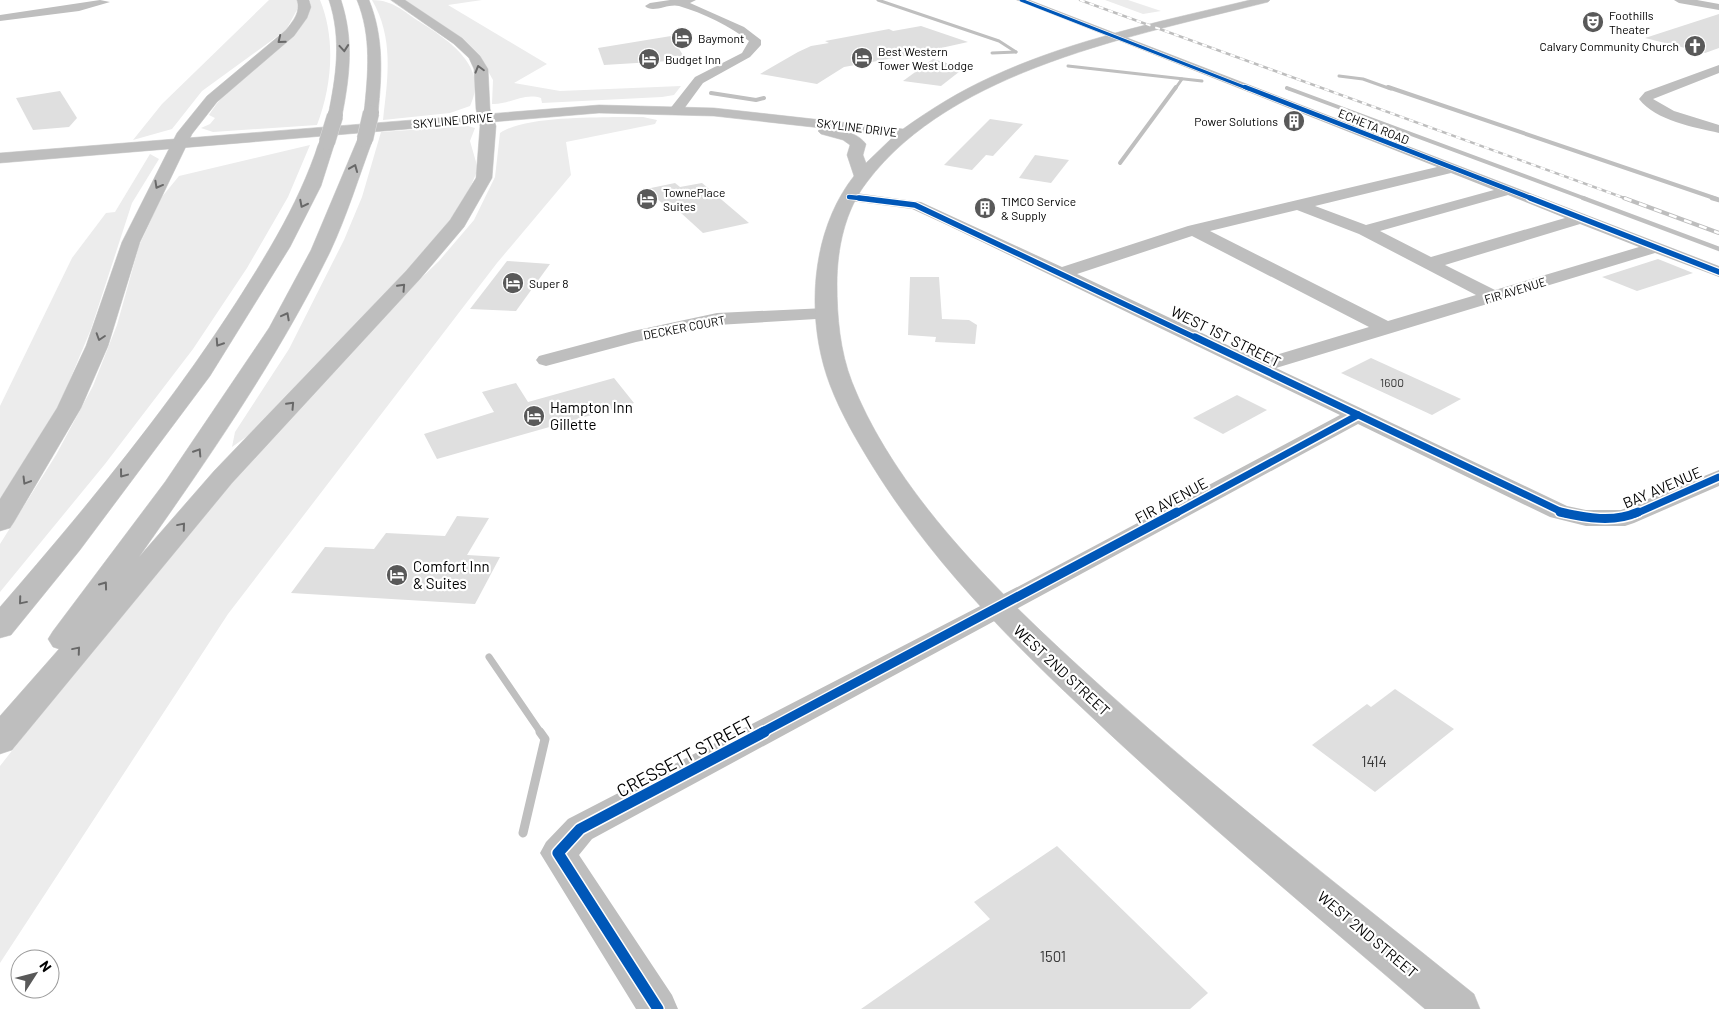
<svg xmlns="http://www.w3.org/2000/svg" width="1719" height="1009" font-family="Barlow,sans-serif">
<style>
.green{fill:#ececec}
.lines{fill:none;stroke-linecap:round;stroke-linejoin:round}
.stream-far4{stroke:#bfbfbf;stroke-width:3}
.stream-far3{stroke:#bfbfbf;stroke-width:4}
.stream-far2{stroke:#bfbfbf;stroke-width:4.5}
.stream-far1{stroke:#bfbfbf;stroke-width:7}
.stream{stroke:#bfbfbf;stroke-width:9}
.building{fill:#dfdfdf}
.major-casing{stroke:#dbdbdb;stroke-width:1}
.highway-casing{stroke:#dbdbdb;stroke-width:1}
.minor{fill:#bebebe;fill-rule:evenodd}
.major{fill:#bebebe;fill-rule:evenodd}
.highway{fill:#bebebe;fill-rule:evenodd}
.rail-far1-casing{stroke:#bebebe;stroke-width:2.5}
.rail-casing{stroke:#bebebe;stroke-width:4}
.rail-far1{stroke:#fff;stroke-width:2;stroke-dasharray:5;stroke-linecap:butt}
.rail{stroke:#fff;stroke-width:2.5;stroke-dasharray:8;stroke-linecap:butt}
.highway-bridge-casing{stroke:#dbdbdb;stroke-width:17;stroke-linecap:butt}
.highway-bridge{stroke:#bebebe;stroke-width:16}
.cycleway-far5-casing{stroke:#fff;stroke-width:4.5}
.cycleway-far4-casing{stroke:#fff;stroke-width:6}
.cycleway-far3-casing{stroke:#fff;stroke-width:8}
.cycleway-far2-casing{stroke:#fff;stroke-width:10}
.cycleway-far1-casing{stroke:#fff;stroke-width:12}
.cycleway-casing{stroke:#fff;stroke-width:14}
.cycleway-far5{stroke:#0057b8;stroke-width:3}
.cycleway-far4{stroke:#0057b8;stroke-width:4.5}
.cycleway-far3{stroke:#0057b8;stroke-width:5.5}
.cycleway-far2{stroke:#0057b8;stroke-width:7}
.cycleway-far1{stroke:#0057b8;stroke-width:9}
.cycleway{stroke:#0057b8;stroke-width:11}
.oneway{stroke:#686868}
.labels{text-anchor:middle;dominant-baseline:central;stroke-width:4.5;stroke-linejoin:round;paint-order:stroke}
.far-poi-label{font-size:12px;fill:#000;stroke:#fff;text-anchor:start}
.far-street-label{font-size:12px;fill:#000;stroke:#fff}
.number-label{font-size:12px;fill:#383838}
.street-label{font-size:15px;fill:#000;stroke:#fff}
.poi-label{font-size:15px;fill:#000;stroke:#fff;text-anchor:start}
.near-number-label{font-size:15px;fill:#383838}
.near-street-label{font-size:18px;fill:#000;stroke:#fff}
</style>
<rect width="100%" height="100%" fill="#fff"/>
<g class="green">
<polygon points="269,0 297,0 298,8 286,30 202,91 172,129 133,140 162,104"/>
<path d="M310,0h10c16,39 12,86 -3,125l-104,7 -12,-4 9,-4 5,-6 -6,-3c7,-11 15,-21 25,-29 21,-21 79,-54 76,-86z"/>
<path d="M372,0c21,0 31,11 48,22 28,18 70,45 50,84l-20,7 -67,7c5,-42 11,-82 -11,-120z"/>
<path d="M401,0h81l-34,5 99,59 -33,19 46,8 121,-5 -7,9 -12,2 -120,6 -1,-5c-17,-6 -32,7 -49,6l1,-24 -14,-25z"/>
<polygon points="1105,0 1128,0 1161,11 1143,14"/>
<path d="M613,117h30l14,3 -2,4 -89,18 5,33 -74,88 -269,351 -228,349v-197l104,-133 126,-150 160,-175 49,-47 35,-41 21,-43 5,-44c23,-16 84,-15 113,-16z"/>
<polygon points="468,126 475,128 470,141 478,169 467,195 444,228 399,281 253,432 232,447 235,432 289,349 344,240 362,197 381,132"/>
<polygon points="310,145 288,197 247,268 193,349 105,464 0,592 0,544 56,455 93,386 117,325 139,246 161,198 179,176"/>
<polygon points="150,154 159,159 132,203 91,329 59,406 0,502 0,406 72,258 106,213 115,212"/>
</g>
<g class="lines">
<g class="stream-far4">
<polyline points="878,0 999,41 1016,52"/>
<polyline points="992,53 1016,52"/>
<polyline points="1068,66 1202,81"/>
<polyline points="1339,76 1363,79 1391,89"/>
<polyline points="1287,88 1289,89"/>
<polyline points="1175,89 1182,79"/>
</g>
<g class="stream-far3">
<polyline points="1388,87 1717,199"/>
<polyline points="1287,88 1586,199"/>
<polyline points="711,93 756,100 764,98"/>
<polyline points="1120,163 1176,87"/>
</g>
<g class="stream-far2">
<polyline points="1583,198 1719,249"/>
<polyline points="1712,198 1719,200"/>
</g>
<polyline class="stream-far1" points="489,657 541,733"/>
<polyline class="stream" points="523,833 545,739 540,732"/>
</g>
<g class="building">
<polygon points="1719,14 1719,48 1705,53 1645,38"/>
<polygon points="921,26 968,42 941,48 944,49 844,67 817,84 760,74 798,52 811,46 829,43 825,41 889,29 893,31"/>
<polygon points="671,36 686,60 604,65 598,48"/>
<polygon points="933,59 964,68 941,86 903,81"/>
<polygon points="60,91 77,118 69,127 33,130 16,98"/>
<polygon points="990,119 1023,124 993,156 986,155 972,170 944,165"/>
<polygon points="1035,155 1069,160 1051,183 1019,178"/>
<polygon points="675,183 680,187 702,183 749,223 703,233 669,202 662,203 646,189"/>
<polygon points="1658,259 1693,273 1637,291 1602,277"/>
<polygon points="507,261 550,264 516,311 470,309"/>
<polygon points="910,277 939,277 942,319 969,320 977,325 975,344 935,342 936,337 908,335"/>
<polygon points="1371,358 1461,399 1432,415 1341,373"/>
<polygon points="614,378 634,403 437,459 424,434 494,412 482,392 516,383 528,402"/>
<polygon points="1237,395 1267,410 1223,434 1193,418"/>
<polygon points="457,516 489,518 467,555 500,557 475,604 291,593 325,547 374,549 386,533 445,536"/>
<polygon points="1395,689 1454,729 1375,792 1312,745 1367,704 1371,707"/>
<polygon points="1057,846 1208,993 1190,1009 861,1009 990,919 974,902"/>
</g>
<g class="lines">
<g class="major-casing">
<path id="major" d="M1250,0h20l-2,2c-130,33 -316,67 -401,180 -22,28 -30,67 -30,102 0,33 3,67 15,98 47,119 160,224 253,308 118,106 245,204 369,304l6,15h-55c-116,-100 -234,-197 -345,-303 -77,-72 -151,-149 -207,-239 -16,-26 -32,-53 -43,-82 -25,-66 -20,-153 24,-209l-7,-21 3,-10 -7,-5 -22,-6 -3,-3 3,-3 -107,-12 -115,-3 -599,50v-10l599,-48 115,3 189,21c28,-20 57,-38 88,-52 82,-38 172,-56 259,-77zM841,130l52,7 -27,26 -3,-8 3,-11c-7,-9 -15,-11 -25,-14z"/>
</g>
<g class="highway-casing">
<g id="highway">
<path d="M297,0h12l2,7 -4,11 -13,18 -77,66 -25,32 -52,108 -32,104 -27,62 -67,114 -4,6 -10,3v-32l57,-91 29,-62 36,-104 55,-109 30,-37 79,-66c7,-9 15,-18 11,-30z"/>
<path d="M329,0h12c13,40 9,75 1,116l-7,4 -7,-4c8,-40 14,-76 1,-116z"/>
<path d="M357,0h12c15,37 13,74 9,113l-7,4 -7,-4c4,-39 8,-76 -7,-113z"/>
<path d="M391,0h14l57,38 18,18 8,13 2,40 6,17 -4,52 -28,49 -44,52 -188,204 -220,267 -12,4v-38l59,-67 -6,-2 -5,-8 5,-8 112,-149 104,-154 42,-78 48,-114 6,-2 8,5c-14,37 -26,77 -43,113 -53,108 -122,207 -191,305l75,-86 192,-200 44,-51 26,-42 4,-52 -4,-17 -2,-40 -5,-11 -15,-14z"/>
<path d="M327,137l8,5 -14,44 -31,61 -80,129 -130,174 -69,85 -11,3v-31c98,-113 195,-231 271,-361 17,-29 32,-59 44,-92 3,-8 3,-15 12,-17z"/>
</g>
</g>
<g class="minor">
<polygon points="100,0 110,2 79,11 0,21 0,15"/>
<path d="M670,0h26l-6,3 54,24 17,13v5l-11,12 -47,26 -22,30 -5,1 -7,-4 26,-33 47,-24 7,-12c-19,-15 -46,-28 -70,-35 -11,-3 -26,8 -34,0l5,-3z"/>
<path d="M1016,0h14l689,266v11l-64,-24 -379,115 291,138 19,4h35l98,-40v16l-85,37 -9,3h-39l-36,-9 -192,-93 -766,415 -13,16 93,140 6,14h-42l-96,-156 6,-11 22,-23 457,-236 315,-168 -391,-189 -37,-17 -69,-9 -2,-3 2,-3 6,-2 72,10 141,65 126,-41 249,-59zM1451,173l43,17 -128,35 -51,-19zM1508,195l57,23 -134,39 -51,-26zM1297,210l62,24 117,61 -88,26 -178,-90zM1580,224l59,23 -144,43 -50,-25zM1192,236l177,91 -110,33 -182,-86z"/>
<polygon points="1674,0 1697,0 1719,4 1719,10 1679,3"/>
<path d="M1719,65v8l-66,26 21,12 45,14v8c-25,-6 -63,-12 -80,-34l6,-7z"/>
<polygon points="826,308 833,310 836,314 833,318 717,325 636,342 546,366 539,364 536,360 539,356 633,331 717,313"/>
</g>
<use href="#major" class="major"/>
<use href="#highway" class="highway"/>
<g class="rail-far1-casing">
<polyline id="rail-far1" points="1080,0 1627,199"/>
</g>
<g class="rail-casing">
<polyline id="rail" points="1624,198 1719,233"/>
</g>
<use href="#rail-far1" class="rail-far1"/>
<use href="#rail" class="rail"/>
<g class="highway-bridge-casing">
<g id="highway-bridge">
<polyline points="365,139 371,113"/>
<polyline points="327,142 335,116"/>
</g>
</g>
<use href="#highway-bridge" class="highway-bridge"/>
<g class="cycleway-far5-casing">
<polyline id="cycleway-far5" points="1021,0 1249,89"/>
</g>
<g class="cycleway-far4-casing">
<g id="cycleway-far4">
<polyline points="1245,87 1533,199"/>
<polyline points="849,197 869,199"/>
</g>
</g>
<g class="cycleway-far3-casing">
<g id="cycleway-far3">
<polyline points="859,198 915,205 1198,339"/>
<polyline points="1530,198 1719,272"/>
</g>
</g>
<g class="cycleway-far2-casing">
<g id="cycleway-far2">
<polyline points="1195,337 1566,514"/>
<polyline points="1175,514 1358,415"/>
<polyline points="1635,514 1719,477"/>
</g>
</g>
<g class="cycleway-far1-casing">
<g id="cycleway-far1">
<path d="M1560,512c26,6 54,11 78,0"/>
<polyline points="761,733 1177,512"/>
</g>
</g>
<g class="cycleway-casing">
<polyline id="cycleway" points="658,1009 558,853 580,829 764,732"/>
</g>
<use href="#cycleway-far5" class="cycleway-far5"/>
<use href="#cycleway-far4" class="cycleway-far4"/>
<use href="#cycleway-far3" class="cycleway-far3"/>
<use href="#cycleway-far2" class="cycleway-far2"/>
<use href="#cycleway-far1" class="cycleway-far1"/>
<use href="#cycleway" class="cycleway"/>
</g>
<defs><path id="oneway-chevron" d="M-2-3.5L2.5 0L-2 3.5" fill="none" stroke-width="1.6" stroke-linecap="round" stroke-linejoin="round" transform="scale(1.25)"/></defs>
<g class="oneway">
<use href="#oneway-chevron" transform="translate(281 40) rotate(141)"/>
<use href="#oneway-chevron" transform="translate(344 48) rotate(85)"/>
<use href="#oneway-chevron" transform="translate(479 69) rotate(-106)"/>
<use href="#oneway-chevron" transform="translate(354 168) rotate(-68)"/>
<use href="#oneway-chevron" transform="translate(158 185) rotate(119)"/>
<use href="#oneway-chevron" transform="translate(303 204) rotate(117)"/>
<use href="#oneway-chevron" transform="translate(402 287) rotate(-47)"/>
<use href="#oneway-chevron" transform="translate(286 316) rotate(-62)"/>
<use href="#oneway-chevron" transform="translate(100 337) rotate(108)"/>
<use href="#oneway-chevron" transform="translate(219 343) rotate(123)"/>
<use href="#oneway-chevron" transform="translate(291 405) rotate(-47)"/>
<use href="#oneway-chevron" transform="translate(198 452) rotate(-57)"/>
<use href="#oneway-chevron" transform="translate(123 474) rotate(127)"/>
<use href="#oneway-chevron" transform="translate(26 481) rotate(121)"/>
<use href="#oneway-chevron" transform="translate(182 526) rotate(-50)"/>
<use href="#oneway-chevron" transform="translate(104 585) rotate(-54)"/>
<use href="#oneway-chevron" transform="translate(22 601) rotate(130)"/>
<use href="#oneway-chevron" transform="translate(77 650) rotate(-50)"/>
</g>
<defs>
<g id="theatre-disc" transform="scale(1.125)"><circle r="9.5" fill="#595959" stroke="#fff"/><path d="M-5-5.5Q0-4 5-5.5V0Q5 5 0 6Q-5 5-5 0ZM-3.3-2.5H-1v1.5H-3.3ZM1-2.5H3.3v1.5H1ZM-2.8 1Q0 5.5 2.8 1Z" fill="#fff"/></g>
<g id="hotel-disc" transform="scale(1.125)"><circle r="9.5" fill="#595959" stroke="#fff"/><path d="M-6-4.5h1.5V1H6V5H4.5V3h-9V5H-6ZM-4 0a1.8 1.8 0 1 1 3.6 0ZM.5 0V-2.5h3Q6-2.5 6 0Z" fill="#fff"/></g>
<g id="church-disc" transform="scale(1.125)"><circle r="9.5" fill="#595959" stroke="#fff"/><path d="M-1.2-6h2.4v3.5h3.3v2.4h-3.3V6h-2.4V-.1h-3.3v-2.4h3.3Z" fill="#fff"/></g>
<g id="building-disc" transform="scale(1.125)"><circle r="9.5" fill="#595959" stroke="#fff"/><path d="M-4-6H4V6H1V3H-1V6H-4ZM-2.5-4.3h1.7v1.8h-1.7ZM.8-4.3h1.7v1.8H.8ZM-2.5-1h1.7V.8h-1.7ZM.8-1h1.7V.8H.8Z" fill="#fff"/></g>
</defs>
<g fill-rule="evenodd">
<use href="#theatre-disc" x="1593" y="22"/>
<use href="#hotel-disc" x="682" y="38"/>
<use href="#church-disc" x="1695" y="46"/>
<use href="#hotel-disc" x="862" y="58"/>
<use href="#hotel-disc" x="649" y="59"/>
<use href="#building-disc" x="1294" y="121"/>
<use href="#hotel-disc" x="647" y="199"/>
<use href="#building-disc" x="985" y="208"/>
<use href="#hotel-disc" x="513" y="283"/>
<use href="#hotel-disc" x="534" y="416"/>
<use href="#hotel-disc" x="397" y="575"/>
</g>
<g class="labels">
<g class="far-poi-label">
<text x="1609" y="15">Foothills<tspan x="1609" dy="14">Theater</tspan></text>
<text x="698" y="38">Baymont</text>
<text x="1679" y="46" text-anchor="end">Calvary Community Church</text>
<text x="878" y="51">Best Western<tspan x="878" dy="14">Tower West Lodge</tspan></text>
<text x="665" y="59">Budget Inn</text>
<text x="1278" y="121" text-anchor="end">Power Solutions</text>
<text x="663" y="192">TownePlace<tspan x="663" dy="14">Suites</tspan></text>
<text x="1001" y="201">TIMCO Service<tspan x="1001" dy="14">&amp; Supply</tspan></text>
<text x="529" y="283">Super 8</text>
</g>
<g class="far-street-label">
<text transform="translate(453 120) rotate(-5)">SKYLINE DRIVE</text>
<text transform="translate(1374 126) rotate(22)">ECHETA ROAD</text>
<text transform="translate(857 127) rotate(7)">SKYLINE DRIVE</text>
<text transform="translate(1515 290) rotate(-17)">FIR AVENUE</text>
<text transform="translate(684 327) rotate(-11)">DECKER COURT</text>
</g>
<g class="number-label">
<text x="1392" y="382">1600</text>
</g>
<g class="street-label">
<text transform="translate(1226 336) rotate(26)">WEST 1ST STREET</text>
<text transform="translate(1662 487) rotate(-23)">BAY AVENUE</text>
<text transform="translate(1171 500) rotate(-28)">FIR AVENUE</text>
<text transform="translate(1062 670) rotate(43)">WEST 2ND STREET</text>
<text transform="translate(1368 934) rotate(40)">WEST 2ND STREET</text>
</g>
<g class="poi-label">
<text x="550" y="407">Hampton Inn<tspan x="550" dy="17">Gillette</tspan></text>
<text x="413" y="566">Comfort Inn<tspan x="413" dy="17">&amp; Suites</tspan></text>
</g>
<g class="near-number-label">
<text x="1374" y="761">1414</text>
<text x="1053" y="956">1501</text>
</g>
<g class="near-street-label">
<text transform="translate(685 756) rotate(-28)">CRESSETT STREET</text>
</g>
</g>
<g transform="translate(35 974) rotate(54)"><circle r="24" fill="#ffffff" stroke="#999999"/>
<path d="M0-4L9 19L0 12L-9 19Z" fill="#595959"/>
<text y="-8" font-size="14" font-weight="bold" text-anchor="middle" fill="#000000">N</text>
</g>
</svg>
